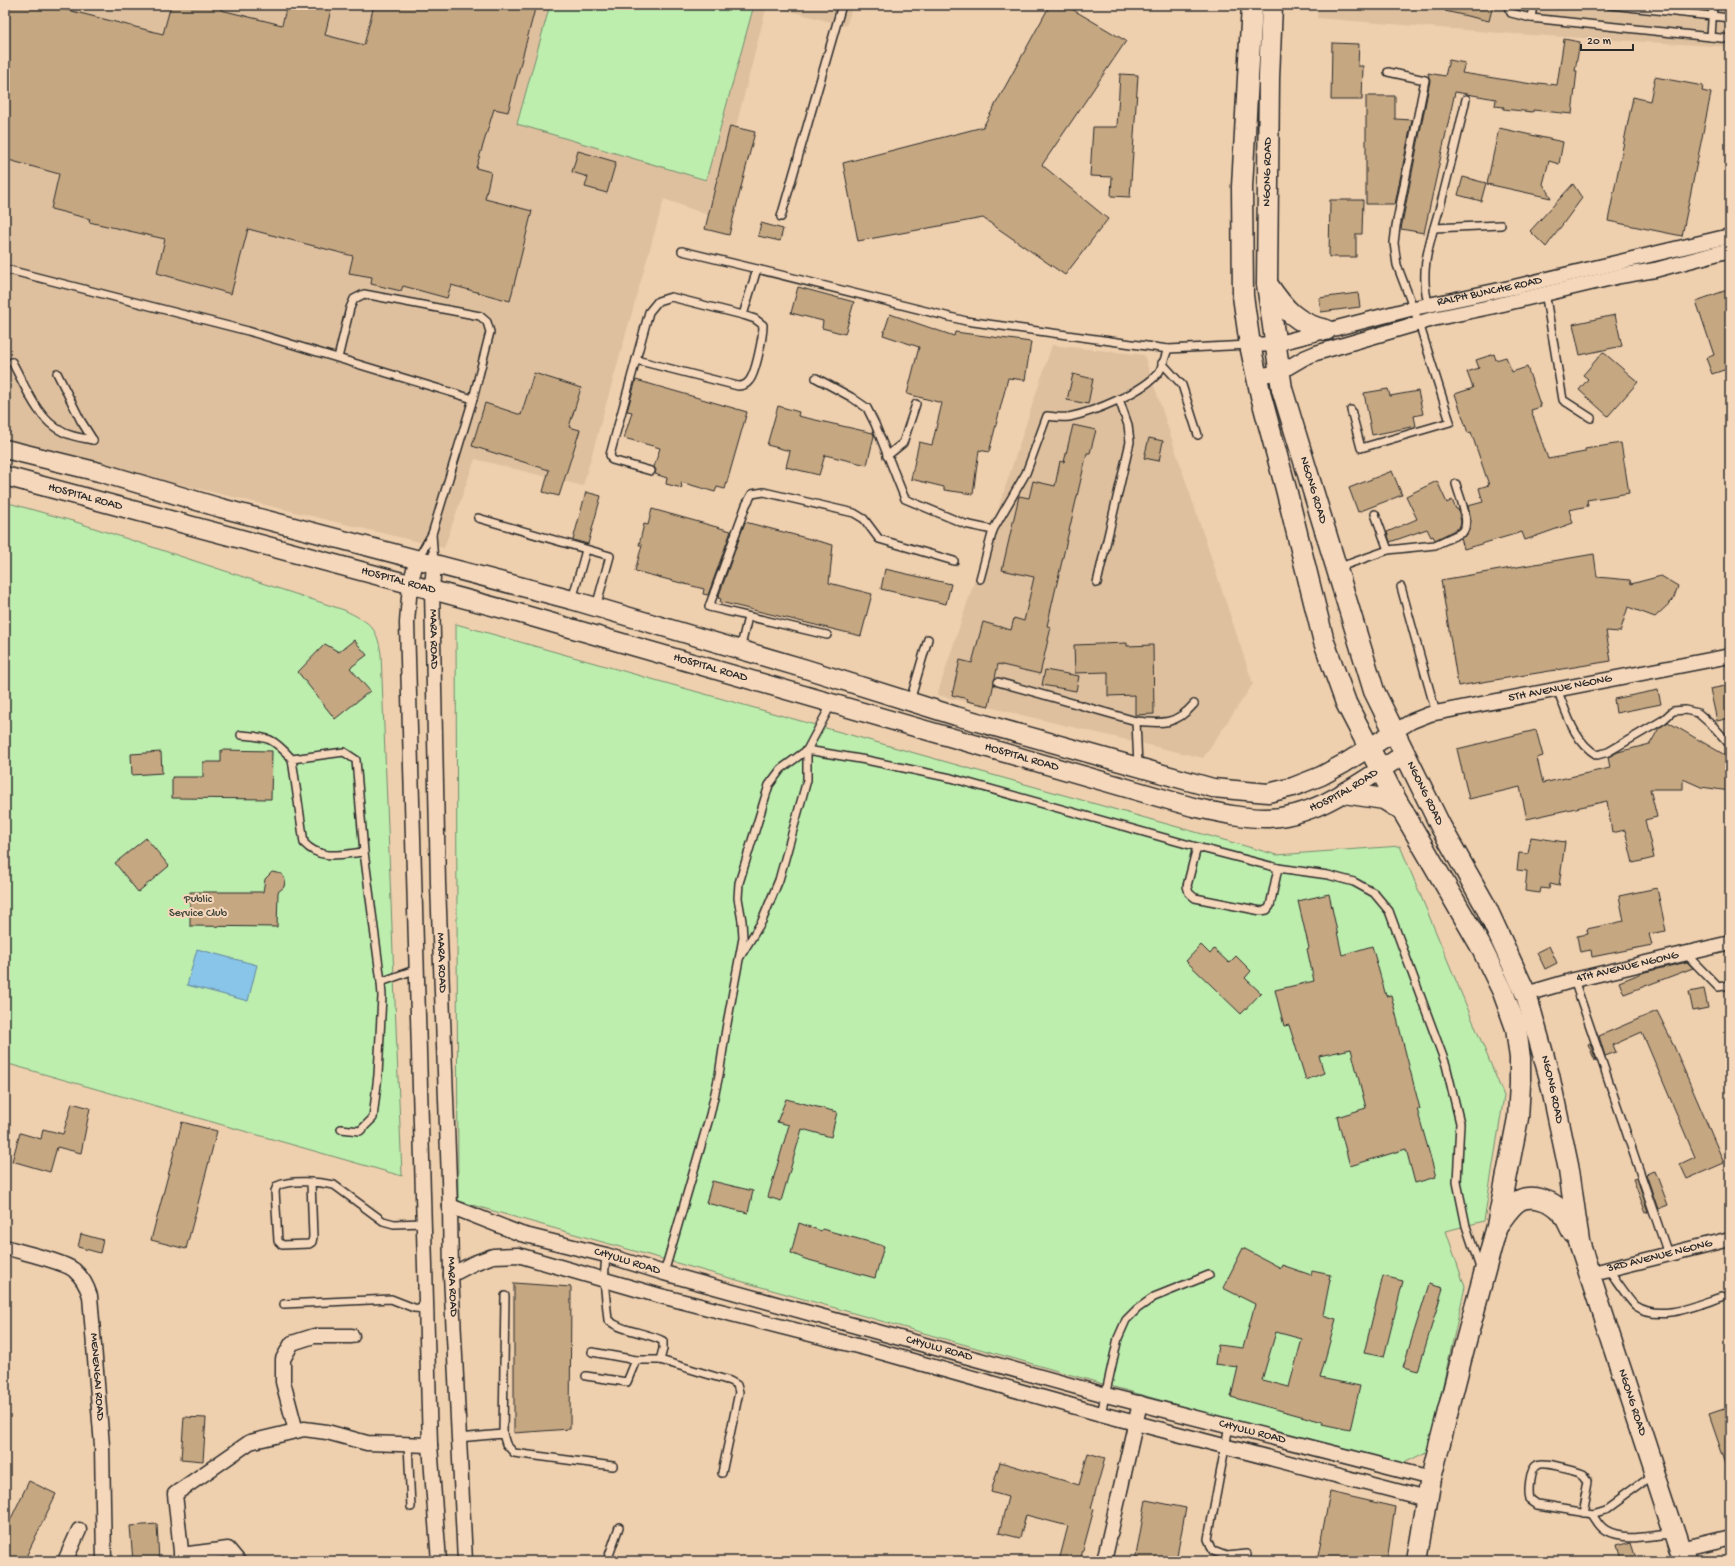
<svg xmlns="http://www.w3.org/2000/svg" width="1735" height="1566" font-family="'Gochi Hand',sans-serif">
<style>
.built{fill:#dec09f}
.green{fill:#bdeeae;stroke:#748c6c}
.water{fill:#89c5e9;stroke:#63879d}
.building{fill:#c5a782;stroke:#2b2b2b;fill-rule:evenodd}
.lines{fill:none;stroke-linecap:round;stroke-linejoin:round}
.service-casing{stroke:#2b2b2b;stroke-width:10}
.minor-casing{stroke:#2b2b2b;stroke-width:17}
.tertiary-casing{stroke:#2b2b2b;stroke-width:21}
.secondary-casing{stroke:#2b2b2b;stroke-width:23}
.service{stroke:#f5d7bb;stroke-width:7}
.minor{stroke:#f5d7bb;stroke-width:14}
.tertiary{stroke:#f5d7bb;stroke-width:18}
.secondary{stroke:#f5d7bb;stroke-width:20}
.labels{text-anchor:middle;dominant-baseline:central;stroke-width:4;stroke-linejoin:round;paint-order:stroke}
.street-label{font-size:12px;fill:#2b2b2b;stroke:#f5d7bb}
.park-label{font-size:12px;fill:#41483f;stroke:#f5d7bb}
</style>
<rect width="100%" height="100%" fill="#eecfae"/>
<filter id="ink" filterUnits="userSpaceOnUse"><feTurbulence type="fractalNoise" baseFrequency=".025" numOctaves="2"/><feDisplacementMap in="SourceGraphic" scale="8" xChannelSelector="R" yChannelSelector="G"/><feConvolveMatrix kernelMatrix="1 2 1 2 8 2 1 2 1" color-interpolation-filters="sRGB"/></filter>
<g filter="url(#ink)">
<g class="built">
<polygon points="5,5 853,5 846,26 767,5 713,217 664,199 583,486 475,459 444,548 5,442"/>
<polygon points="1318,5 1730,5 1730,47 1514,34 1317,18"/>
<polygon points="1052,345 1144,355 1253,684 1203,758 937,695"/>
</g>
<g class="green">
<polygon points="550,5 754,5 706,180 517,124"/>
<path d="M5,502l71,20 268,88c24,12 33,15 37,44l21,522 -397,-113z"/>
<polygon points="456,624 1277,855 1400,846 1504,1096 1484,1221 1446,1231 1465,1287 1428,1451 1396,1467 458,1201"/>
</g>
<polygon class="water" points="197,949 257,965 248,1001 187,985"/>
<g class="building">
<polygon points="5,5 48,5 163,34 171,5 222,5 221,10 282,25 287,5 332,5 325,35 364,45 374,5 536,5 508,112 494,109 476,168 491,172 485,199 532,211 510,301 451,285 447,298 403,286 401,291 371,284 372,277 349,273 353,256 248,229 231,294 157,273 165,239 89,222 90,219 51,209 59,174 5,159"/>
<polygon points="1050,5 1065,5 1126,41 1042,165 1108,219 1065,275 983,218 858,241 843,163 983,127"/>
<polygon points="1446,5 1493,5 1489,21 1445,11"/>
<polygon points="1564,39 1580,42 1575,71 1577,71 1572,114 1533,110 1533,112 1503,109 1504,107 1495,106 1496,99 1455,92 1424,233 1401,229 1430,81 1428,73 1445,76 1449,60 1465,63 1462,73 1538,85 1538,83 1557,85"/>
<polygon points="1332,43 1359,44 1358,66 1363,66 1362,100 1331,100"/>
<polygon points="1120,74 1138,75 1130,197 1111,196 1112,177 1090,176 1093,127 1117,127"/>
<polygon points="1655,77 1703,86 1702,91 1711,93 1682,236 1608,221 1633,97 1650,101"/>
<polygon points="1366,96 1395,96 1395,119 1412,120 1395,204 1366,204"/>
<polygon points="730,126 755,132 729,235 705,229"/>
<polygon points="1499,128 1563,142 1559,164 1549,161 1543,184 1551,198 1487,184"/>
<polygon points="578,151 616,162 607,193 585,187 588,177 572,172"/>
<polygon points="1463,177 1486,183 1481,201 1458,195"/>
<polygon points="1573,184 1582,198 1546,247 1530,231"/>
<polygon points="1330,200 1363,200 1362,234 1356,234 1356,257 1329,257"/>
<polygon points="761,223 783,229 780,241 758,236"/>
<polygon points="798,287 854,302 845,334 822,328 823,321 791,313"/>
<polygon points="1730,289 1730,368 1712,374 1706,358 1714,355 1696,301"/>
<polygon points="1358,293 1360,307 1321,312 1319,298"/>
<polygon points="890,314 954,336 955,332 1031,342 1025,380 1008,378 989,452 979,450 973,494 944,490 944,487 911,479 919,442 932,445 942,403 907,394 919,347 883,335"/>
<polygon points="1615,315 1622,346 1580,355 1573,324"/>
<polygon points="1603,352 1638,382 1608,416 1579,390 1588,379 1583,375"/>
<polygon points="1494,354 1496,360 1506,357 1512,372 1527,367 1541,407 1531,410 1548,459 1585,452 1585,449 1621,443 1629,493 1587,500 1588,506 1569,510 1573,523 1525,540 1522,532 1464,549 1461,538 1467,534 1470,528 1471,521 1468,506 1483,502 1479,488 1489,485 1471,432 1468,433 1455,394 1473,388 1467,372 1479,368 1476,360"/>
<polygon points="534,373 581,388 569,427 580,430 559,496 543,492 549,470 472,446 485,403 521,415"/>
<polygon points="1073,374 1093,379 1088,404 1067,400"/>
<polygon points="636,380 747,412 725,489 717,487 715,492 681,482 682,488 666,484 667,478 655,474 656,470 654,467 660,448 624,438 632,412 627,411"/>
<polygon points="1388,389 1390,396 1418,391 1423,414 1414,416 1416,426 1372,435 1364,393"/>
<polygon points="778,406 799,412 798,416 873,433 874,436 867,465 825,455 819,475 786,467 790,451 767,445"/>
<polygon points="1073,425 1096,430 1090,453 1087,453 1047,626 1051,627 1040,674 998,664 989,706 967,701 968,699 952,695 960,660 972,663 983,622 1011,630 1014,618 1024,621 1034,577 1002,570 1019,496 1029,498 1033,481 1055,486 1060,461 1064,462"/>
<polygon points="1149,438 1163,441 1159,461 1144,458"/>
<polygon points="1392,471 1402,495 1358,512 1349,488"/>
<polygon points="1437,481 1447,503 1452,500 1456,509 1458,509 1461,522 1459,528 1435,540 1433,536 1431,537 1427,529 1390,542 1387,532 1417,519 1406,496"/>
<polygon points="586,492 601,496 588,544 573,540"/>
<polygon points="652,509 731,531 708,595 703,594 704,589 635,571 642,545 639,545 644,524 648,525"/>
<polygon points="745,522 833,545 829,583 872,594 861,636 720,602 721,599 718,598"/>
<polygon points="1594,554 1597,577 1630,580 1631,584 1661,576 1678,586 1673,600 1655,617 1628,607 1620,632 1606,631 1611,661 1458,686 1441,580"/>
<polygon points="885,569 951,584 946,604 881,589"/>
<polygon points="354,640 367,655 350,668 370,691 335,719 298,672 325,644 339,652"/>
<polygon points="1127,643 1127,646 1153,645 1154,714 1135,715 1135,695 1108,696 1108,672 1075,673 1074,645"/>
<polygon points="1045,670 1079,676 1076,691 1042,685"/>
<polygon points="1730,685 1730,718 1717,721 1710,689"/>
<polygon points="1658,690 1661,704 1616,713 1614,699"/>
<polygon points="1668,722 1730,758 1730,791 1701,787 1683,779 1683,789 1650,789 1657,817 1645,820 1654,858 1633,863 1625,830 1612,833 1607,801 1527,819 1520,787 1469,799 1457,749 1536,730 1543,756 1537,758 1543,783 1610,768 1608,757 1618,752 1650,744 1659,728"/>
<polygon points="221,750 272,751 271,799 172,798 172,777 203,777 203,762 221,762"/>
<polygon points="161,752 162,773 132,775 131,754"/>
<polygon points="1531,837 1565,842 1559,886 1550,884 1549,889 1541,888 1540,893 1525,891 1527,871 1517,870 1519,853 1528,854"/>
<polygon points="146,838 169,866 138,892 115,863"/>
<polygon points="272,872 282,874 285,880 284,887 278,892 277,927 190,926 190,892 263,892 265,879"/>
<polygon points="1657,888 1666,931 1649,934 1652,945 1592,957 1591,950 1580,952 1577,936 1588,934 1587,929 1624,921 1619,896"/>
<polygon points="1329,894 1342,955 1372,946 1386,996 1391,995 1420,1109 1417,1109 1436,1177 1415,1183 1406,1149 1350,1166 1337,1117 1366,1108 1351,1049 1319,1056 1324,1073 1306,1080 1289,1025 1284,1026 1275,990 1314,981 1307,949 1309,948 1298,901"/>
<polygon points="1201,945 1210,954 1214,949 1229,963 1236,956 1251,971 1245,978 1261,993 1241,1014 1186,961"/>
<polygon points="1549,946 1557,963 1545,969 1537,952"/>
<polygon points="1687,962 1693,968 1624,994 1619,982 1645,972"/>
<polygon points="1704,989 1708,1008 1693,1011 1689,992"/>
<polygon points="1657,1011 1670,1037 1724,1163 1687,1179 1680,1164 1695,1157 1642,1032 1613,1045 1616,1052 1605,1056 1599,1036"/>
<polygon points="1590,1043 1596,1060 1595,1061 1588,1044"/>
<polygon points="786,1099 837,1112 831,1137 802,1129 781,1201 768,1197 789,1125 777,1122"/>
<polygon points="72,1103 90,1108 81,1153 57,1147 50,1172 12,1161 20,1133 41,1139 43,1129 63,1134"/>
<polygon points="182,1122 217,1131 186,1249 151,1240"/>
<polygon points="1655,1171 1668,1205 1658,1209 1646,1174"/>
<polygon points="1637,1178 1648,1212 1646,1213 1633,1179"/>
<polygon points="712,1181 753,1191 748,1213 706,1203"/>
<polygon points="799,1223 821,1231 822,1229 884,1246 875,1278 805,1259 791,1253"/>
<polygon points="81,1234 103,1240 100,1253 78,1247"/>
<path d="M1243,1248l38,20 1,-3 29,10 1,-4 19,4 -8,40 13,4 -16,59 40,8 -10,44 -28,-6 1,-2 -92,-25 7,-30 -23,-3 3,-19 25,3 12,-44 -32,-16zM1276,1332l26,7 -13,48 -27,-7z"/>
<polygon points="1383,1276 1403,1281 1384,1357 1364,1353"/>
<polygon points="514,1283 571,1287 570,1429 514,1433"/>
<polygon points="1429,1284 1443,1288 1418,1371 1403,1367"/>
<polygon points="1730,1408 1730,1470 1728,1470 1709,1415"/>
<polygon points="184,1417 206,1418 203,1461 181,1459"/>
<polygon points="1088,1453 1105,1458 1091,1508 1094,1509 1080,1561 1059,1561 1068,1526 1026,1515 1020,1538 999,1533 1008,1497 991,1492 1000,1462 1079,1485"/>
<polygon points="29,1481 56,1494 24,1561 5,1561 5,1531"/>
<polygon points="1330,1492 1395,1507 1387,1561 1317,1561"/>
<polygon points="1146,1500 1186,1508 1176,1561 1135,1561"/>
<polygon points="157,1524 159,1561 133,1561 130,1526"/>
<polygon points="1631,1542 1637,1561 1620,1561 1616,1546"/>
</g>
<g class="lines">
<g class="service-casing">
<g id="service">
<polyline points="1507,5 1511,13 1531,18 1730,39"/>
<polyline points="1610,5 1730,18"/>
<polyline points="1531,18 1533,5"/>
<polyline points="1711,37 1713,5"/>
<polyline points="781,217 842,5"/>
<polyline points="1434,228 1501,225"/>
<polyline points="682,251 757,269"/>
<polyline points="5,269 248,331 473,399 490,332 487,322 480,316 364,294 354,299 350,308 338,358"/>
<polyline points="1545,292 1563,400 1591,418"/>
<path d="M1429,307c-11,-39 2,-67 12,-104 9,-35 17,-69 25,-104"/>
<path d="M636,360l102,26c5,0 8,-1 11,-5 7,-8 14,-45 14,-56l-8,-6 -12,-4"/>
<path d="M12,362c13,23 25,58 51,70 9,5 20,6 30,8"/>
<polyline points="1162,363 1182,385 1198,435"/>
<polyline points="57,373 81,421 93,440"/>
<path d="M816,378l35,19 16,11 8,16 30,75 60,25 28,6 33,-57 21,-57c7,1 15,2 22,1 24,-5 75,-25 90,-45 4,-6 6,-16 9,-23"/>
<polyline points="1351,410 1361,448 1450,422 1419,323 1397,265 1394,243 1396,226 1425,80 1388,72"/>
<polyline points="887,456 903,443 916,404"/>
<polyline points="651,471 612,460 610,455 649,312 658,301 671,297 743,315 757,269 966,321 1168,349 1249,345"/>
<polyline points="1375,514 1388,550"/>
<polyline points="478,518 610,556 596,607"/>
<polyline points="432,534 434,563"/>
<polyline points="418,558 432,534 473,399"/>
<path d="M1337,568l51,-18 47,-5 28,-13c8,-11 -4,-36 -7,-48"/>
<polyline points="980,579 993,530"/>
<polyline points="1097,583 1130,442 1128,425 1119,399"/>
<polyline points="1401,587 1436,713"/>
<polyline points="572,600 586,550"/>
<polyline points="827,635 709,607 746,505 752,494 764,492 854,513 864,519 879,539 954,561"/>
<polyline points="740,650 748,617"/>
<polyline points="998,682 1136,721 1138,766"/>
<path d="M1557,689c10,24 16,52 40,66l11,-3 55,-32 10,-9 12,-1 13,3 16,14 16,18"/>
<polyline points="910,701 928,639"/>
<path d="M1136,721c26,3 40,4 58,-17"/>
<path d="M241,735c28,2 32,3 51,24"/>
<polyline points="1197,847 1187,886 1189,893 1195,898 1261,911 1267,910 1270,906 1278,868"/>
<path d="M364,852c-23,2 -43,9 -60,-9l-12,-84 52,-7 12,8 8,92 17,130"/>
<polyline points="1686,954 1718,987 1730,985"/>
<polyline points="740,957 762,921 779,880 807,780 807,750 832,703"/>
<polyline points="1574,980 1668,1254"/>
<polyline points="341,1129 360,1131 373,1118 378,1075 382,996 381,982 417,969"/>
<path d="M311,1182l2,55 -1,5 -3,2 -27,1 -4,-4 -3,-50 2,-5c14,-7 43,-4 57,-1l49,36 11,3 30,-1"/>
<path d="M1608,1269c7,9 21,31 28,37 24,16 61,-1 86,-9"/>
<polyline points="664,1273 710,1115 719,1075 726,1029 743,938 742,921 738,898 739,883 769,785 781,769 807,750 866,760 951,778 1197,847 1278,868 1328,875 1354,882 1374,893 1389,911 1446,1065 1460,1123 1457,1182 1466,1226 1480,1268"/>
<polyline points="284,1304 391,1299 414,1308 426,1309"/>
<path d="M592,1352l44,8h24l3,-11v-8c-17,-9 -40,-9 -55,-21l-4,-40 2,-25"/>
<polyline points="660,1360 730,1381 737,1385 739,1392 722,1473"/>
<polyline points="586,1376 627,1382 636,1360"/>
<polyline points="1101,1414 1118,1338 1126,1320 1137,1309 1154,1297 1209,1275"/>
<polyline points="1229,1426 1208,1539 1213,1551 1226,1556 1247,1554"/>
<polyline points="503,1434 505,1296"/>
<polyline points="458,1438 503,1434 506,1444 514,1453 613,1466"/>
<polyline points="408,1444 411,1507"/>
<path d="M1583,1513l6,-33c-2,-2 -3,-5 -6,-7 -7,-3 -40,-12 -46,-8 -8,4 -9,27 -7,35l7,5 55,9 13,-4 48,-35"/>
<path d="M1592,1514c4,6 7,13 14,17 18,11 46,3 66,2"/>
<polyline points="607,1561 619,1527"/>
</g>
</g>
<g class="minor-casing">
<g id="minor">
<path id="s1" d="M1250,345l25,-1 139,-36 100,-21 216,-51"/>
<polyline points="1257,376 1280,372 1304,358 1316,353 1433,319 1490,307 1620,276 1655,270 1730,250"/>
<polyline points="417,559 410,584 407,623 430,1445 439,1561"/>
<path id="s2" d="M434,563l-2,27 6,294 12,322 1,69 14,286"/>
<path id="s3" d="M1394,732l18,-11 18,-7 300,-58"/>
<path id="s4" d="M1526,994l48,-14 156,-37"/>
<path id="s5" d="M450,1206l71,28 85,21 58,18 442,122 325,83"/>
<path id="s6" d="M5,1247c15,5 58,14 69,23 8,7 13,16 16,26l12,150 2,115"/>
<path id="s7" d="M1589,1274l141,-35"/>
<polyline points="451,1275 474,1263 493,1256 518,1255 657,1295 877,1351 1101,1414 1427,1499"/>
<polyline points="296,1431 283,1382 283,1359 292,1343 314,1336 352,1336"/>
<polyline points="1680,1550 1730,1538"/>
<polyline points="181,1555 228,1549 238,1561"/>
<polyline points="65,1561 79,1530"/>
<polyline points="182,1561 175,1494 250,1442 304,1429 327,1432 367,1443 430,1445"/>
<polyline points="1104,1561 1140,1403"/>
</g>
</g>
<g class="tertiary-casing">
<g id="tertiary">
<polyline points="5,449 99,472 221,508 572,600 806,669 956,716 1213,788 1268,793 1293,787 1321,776 1345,763 1394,732"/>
<path id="s8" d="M5,476l513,137 675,194c24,5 48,11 72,11 53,0 97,-38 140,-64"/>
</g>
</g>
<g class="secondary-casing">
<g id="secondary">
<polyline points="1252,5 1242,187 1243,296 1250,345 1261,396 1286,489 1324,642 1346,703 1394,796 1480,945 1503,992 1516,1028 1520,1058 1520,1084 1518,1118 1497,1226 1463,1352 1431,1478 1417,1561"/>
<path id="s9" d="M1272,5l-3,73 -2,206 15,105 92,302 67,136 44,78 41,89 23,81 20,95 10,72 101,308 6,11"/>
<path d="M1268,285c16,24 29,39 58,45"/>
<polyline points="1344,793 1384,799 1403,811"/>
<path d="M1499,1223c6,-8 12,-18 21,-23 13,-6 33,1 42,12 5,7 7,15 12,22"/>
</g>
</g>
<use href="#service" class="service"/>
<use href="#minor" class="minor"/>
<use href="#tertiary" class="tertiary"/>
<use href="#secondary" class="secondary"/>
</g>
</g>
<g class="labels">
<g class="street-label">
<text transform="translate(1268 172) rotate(-89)">NGONG ROAD</text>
<text stroke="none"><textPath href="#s1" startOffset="246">RALPH BUNCHE ROAD</textPath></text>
<text stroke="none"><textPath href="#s9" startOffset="491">NGONG ROAD</textPath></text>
<text stroke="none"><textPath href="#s8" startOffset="83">HOSPITAL ROAD</textPath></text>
<text stroke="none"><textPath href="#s8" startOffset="407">HOSPITAL ROAD</textPath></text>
<text stroke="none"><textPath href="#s2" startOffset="76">MARA ROAD</textPath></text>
<text stroke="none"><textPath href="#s8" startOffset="731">HOSPITAL ROAD</textPath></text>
<text stroke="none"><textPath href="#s3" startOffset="173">5TH AVENUE NGONG</textPath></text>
<text stroke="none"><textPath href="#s8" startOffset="1055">HOSPITAL ROAD</textPath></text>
<text stroke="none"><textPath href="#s8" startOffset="1391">HOSPITAL ROAD</textPath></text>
<text stroke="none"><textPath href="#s9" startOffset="815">NGONG ROAD</textPath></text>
<text stroke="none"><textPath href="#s2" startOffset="400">MARA ROAD</textPath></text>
<text stroke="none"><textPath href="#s4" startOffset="105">4TH AVENUE NGONG</textPath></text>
<text stroke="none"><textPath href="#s9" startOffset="1139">NGONG ROAD</textPath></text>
<text stroke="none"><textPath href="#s7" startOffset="73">3RD AVENUE NGONG</textPath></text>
<text stroke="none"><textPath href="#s5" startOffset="186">CHYULU ROAD</textPath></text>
<text stroke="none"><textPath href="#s2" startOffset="724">MARA ROAD</textPath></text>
<text stroke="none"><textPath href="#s5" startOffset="510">CHYULU ROAD</textPath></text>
<text stroke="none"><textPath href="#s6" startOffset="185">MENENGAI ROAD</textPath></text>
<text stroke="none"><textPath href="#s9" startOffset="1463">NGONG ROAD</textPath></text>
<text stroke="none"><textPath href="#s5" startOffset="834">CHYULU ROAD</textPath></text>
</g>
<g class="park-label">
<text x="198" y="900">Public<tspan x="198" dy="14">Service Club</tspan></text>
</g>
</g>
<rect width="1735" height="1566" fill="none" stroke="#f5d7bb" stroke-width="20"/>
<rect x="10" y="10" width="1715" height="1546" fill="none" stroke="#2b2b2b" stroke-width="1.5" filter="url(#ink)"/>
<path d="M1581 44v6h52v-6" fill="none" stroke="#2b2b2b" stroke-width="2"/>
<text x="1587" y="44" font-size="12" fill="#2b2b2b" stroke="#f5d7bb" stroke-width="3" paint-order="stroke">20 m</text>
</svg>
